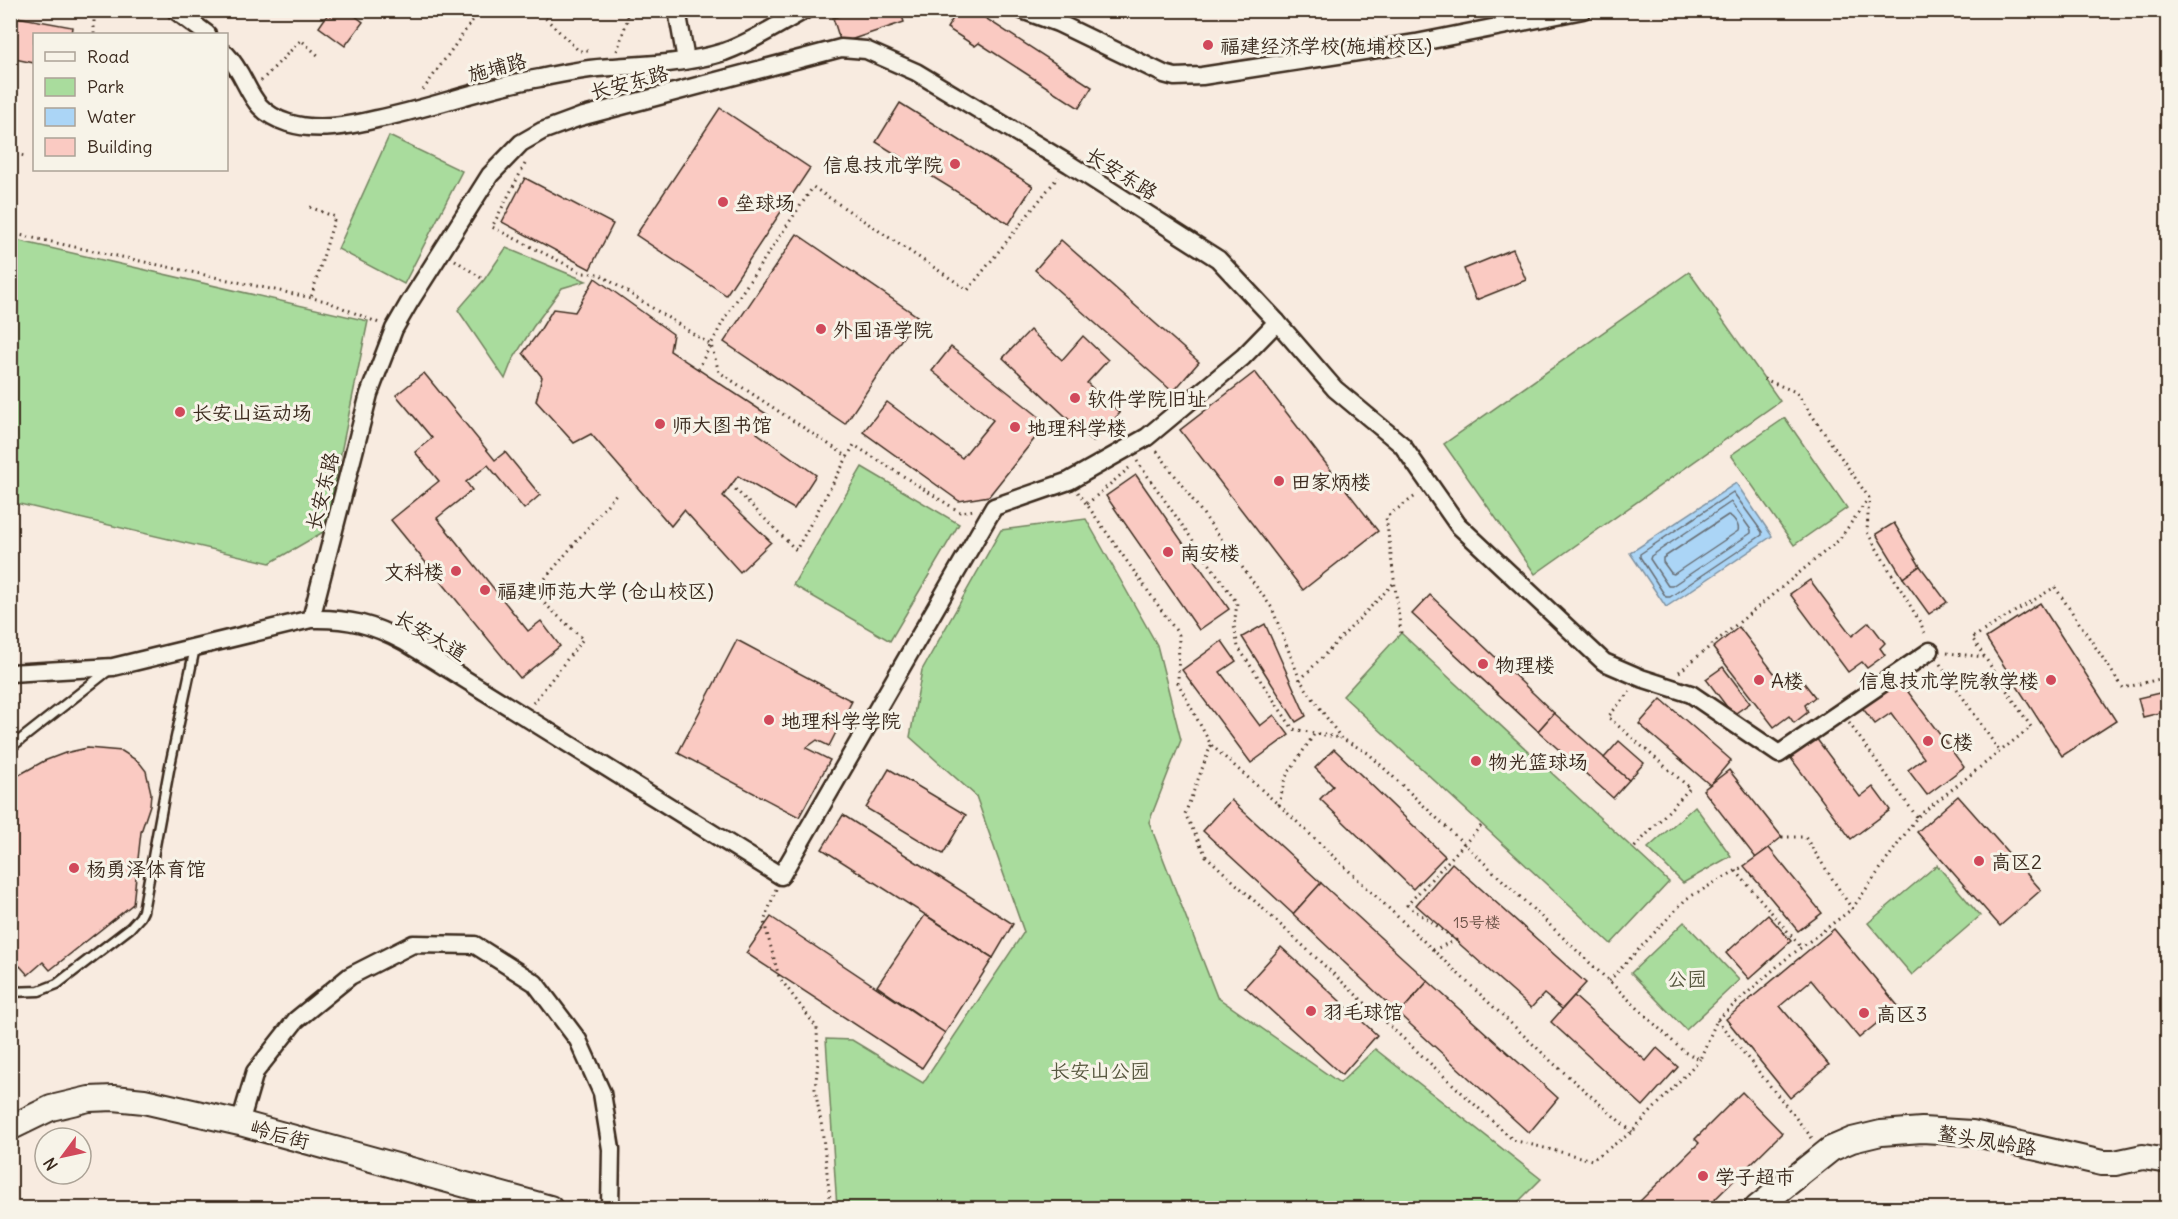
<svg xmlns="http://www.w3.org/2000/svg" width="2178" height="1219" font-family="Delius,'LXGW WenKai TC',sans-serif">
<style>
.green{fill:#a9dc9d;stroke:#72835e;stroke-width:1.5}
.water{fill:#abd5f6;stroke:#7e91a0;stroke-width:1.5}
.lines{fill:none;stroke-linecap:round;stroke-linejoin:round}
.shore{stroke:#686e74;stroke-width:1.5}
.building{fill:#facac2;stroke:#3b2a1e;stroke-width:1.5}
.lane-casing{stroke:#3b2a1e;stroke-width:13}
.street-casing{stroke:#3b2a1e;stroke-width:21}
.secondary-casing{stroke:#3b2a1e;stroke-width:28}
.path{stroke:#3b2a1e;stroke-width:3;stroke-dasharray:1.5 4.5;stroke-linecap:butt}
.lane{stroke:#f7f3e8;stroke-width:8}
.street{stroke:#f7f3e8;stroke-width:16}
.secondary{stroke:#f7f3e8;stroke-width:24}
.poi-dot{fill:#d1495b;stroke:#f7f3e8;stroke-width:2}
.labels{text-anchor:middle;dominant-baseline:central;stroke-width:6;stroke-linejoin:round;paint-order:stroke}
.number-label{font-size:16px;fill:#6b5247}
.poi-label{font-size:20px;fill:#3b2a1e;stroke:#f7f3e8;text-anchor:start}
.street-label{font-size:20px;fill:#3b2a1e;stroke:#f7f3e8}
.park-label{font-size:20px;fill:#56563e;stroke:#f7f3e8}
</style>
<rect width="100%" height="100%" fill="#f8ebe0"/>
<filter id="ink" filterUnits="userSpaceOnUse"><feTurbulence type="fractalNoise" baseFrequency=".0167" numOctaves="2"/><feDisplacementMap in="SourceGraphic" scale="12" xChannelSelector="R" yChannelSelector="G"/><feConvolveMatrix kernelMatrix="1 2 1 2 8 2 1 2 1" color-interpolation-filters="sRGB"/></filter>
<g filter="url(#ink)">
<g class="green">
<polygon points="389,136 462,171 404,284 338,249"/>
<polygon points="11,239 368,321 325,531 270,563 11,502"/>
<polygon points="506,248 586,281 562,288 533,327 512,361 505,379 458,310 484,280"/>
<polygon points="1689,272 1780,401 1535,574 1444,444"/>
<polygon points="1785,418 1847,508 1794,545 1731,455"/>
<polygon points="862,467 959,524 890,641 793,585"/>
<polygon points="1086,519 1157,645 1181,740 1149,822 1217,997 1340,1083 1375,1049 1541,1179 1512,1208 837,1208 826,1039 852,1040 923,1083 1024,932 976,796 910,737 922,670 1001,530"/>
<polygon points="1401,633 1669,882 1611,944 1343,696"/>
<polygon points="1695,806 1731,856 1683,883 1648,848"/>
<polygon points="1937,865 1980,916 1912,975 1868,923"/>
<polygon points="1684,922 1739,980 1686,1030 1631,973"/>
</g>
<polygon class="water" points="1736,483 1772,536 1666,607 1630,553"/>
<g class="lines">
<g class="shore">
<polygon points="1733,492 1762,532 1762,535 1670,597 1666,597 1640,557 1640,554"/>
<polygon points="1731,502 1751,530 1751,533 1672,586 1668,586 1650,559 1651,556"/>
<path d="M1728,515c5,1 12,11 10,16l-64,43 -3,-1 -8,-11v-4z"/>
</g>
</g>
<g class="building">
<polygon points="336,10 352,10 355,13 354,15 363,22 345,46 319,27 328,14 331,16"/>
<polygon points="858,10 900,10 904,22 841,43 833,18"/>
<polygon points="958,10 973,10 1092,87 1079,108 979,43 975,46 947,28"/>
<polygon points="17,17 72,27 71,34 34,34 34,63 10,58"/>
<polygon points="900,103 1033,186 1009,224 876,142"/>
<polygon points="720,108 810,168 726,295 636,235"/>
<polygon points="525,178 613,224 590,269 502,222"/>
<polygon points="797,234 917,316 845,424 724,342"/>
<polygon points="1061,240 1199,362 1173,392 1035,270"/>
<polygon points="1513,249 1526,280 1476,300 1464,269"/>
<polygon points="595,278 673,334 670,351 768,415 757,433 816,475 794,509 738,476 723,496 771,542 740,572 684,510 671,526 591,434 574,443 536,401 542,377 523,353 539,332 553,309 575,312"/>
<polygon points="1030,330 1062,360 1083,336 1108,360 1087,383 1120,413 1093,442 1003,358"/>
<polygon points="951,347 1047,423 989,496 959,501 863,432 887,402 962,458 993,420 932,371"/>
<polygon points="1255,372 1378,531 1303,590 1180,430"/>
<polygon points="424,373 495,460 505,452 540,495 524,509 488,465 466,482 472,490 437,518 528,631 541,621 560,646 520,678 391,520 439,481 415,452 432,438 396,395"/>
<polygon points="1136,475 1229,609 1199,630 1106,496"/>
<polygon points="1894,523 1920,566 1903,578 1876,534"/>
<polygon points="1920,566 1947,602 1929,614 1903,578"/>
<polygon points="1810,580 1852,636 1869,622 1885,643 1880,648 1885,655 1867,668 1862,662 1848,672 1790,594"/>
<polygon points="1430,595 1554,713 1538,731 1412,614"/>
<polygon points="2040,603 2116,721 2062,756 1986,638"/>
<polygon points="1265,624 1306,716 1296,722 1242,637"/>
<polygon points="1739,627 1784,686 1798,675 1815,697 1805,705 1808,712 1794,723 1789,716 1774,727 1713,648"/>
<polygon points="737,640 852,701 829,746 817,740 806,748 830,760 799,817 678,753"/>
<polygon points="1222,641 1236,661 1220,672 1260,726 1274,715 1289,735 1251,763 1182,670"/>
<polygon points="1723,667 1750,703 1733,715 1706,679"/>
<polygon points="1897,677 1964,767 1927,795 1908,770 1924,758 1891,713 1875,724 1860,705"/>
<polygon points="2168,691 2168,711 2143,717 2138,698"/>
<polygon points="1661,699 1731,760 1710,785 1639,724"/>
<polygon points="1554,713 1629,780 1613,798 1538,731"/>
<polygon points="1816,738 1860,797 1873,787 1890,810 1851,839 1790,757"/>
<polygon points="1619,741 1644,763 1629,780 1604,758"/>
<polygon points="87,748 122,751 139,762 146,771 151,793 150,805 141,832 133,904 50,970 43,962 28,975 20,966 16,970 10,963 10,770 17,776 44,761 65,753"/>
<polygon points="1334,749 1445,856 1413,889 1320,799 1333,786 1315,768"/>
<polygon points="889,769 966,815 943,854 866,808"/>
<polygon points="1729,770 1782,837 1756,858 1703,790"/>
<polygon points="1958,796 2041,890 2000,926 1917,832"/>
<polygon points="1231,800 1321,883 1293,914 1203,831"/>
<polygon points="843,815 1013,924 993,958 822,849"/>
<polygon points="1769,848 1822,913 1798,931 1744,866"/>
<polygon points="1452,863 1586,983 1562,1009 1544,994 1531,1008 1416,905"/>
<polygon points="1321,883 1428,981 1399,1014 1293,914"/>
<polygon points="925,915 993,958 945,1033 877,986"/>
<polygon points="1768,915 1791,941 1749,979 1726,953"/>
<polygon points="771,917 945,1033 922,1068 746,953"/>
<polygon points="1834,929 1898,1006 1859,1038 1811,980 1780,1006 1829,1065 1790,1098 1726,1019"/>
<polygon points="1281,947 1377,1035 1342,1075 1245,987"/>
<polygon points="1428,981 1558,1098 1529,1133 1399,1014"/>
<polygon points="1574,996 1646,1061 1657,1048 1678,1067 1643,1106 1551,1022"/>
<polygon points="1742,1092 1782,1133 1706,1208 1633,1208 1699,1143 1695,1139"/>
</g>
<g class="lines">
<g class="lane-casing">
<g id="lane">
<polyline points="10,748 109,670"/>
<polyline points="10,992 39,991 57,984 130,928 140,917 143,911 169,770 195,648"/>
</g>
</g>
<g class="street-casing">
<g id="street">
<polyline points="175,10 207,34"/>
<polyline points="677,10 686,60"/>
<polyline points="1022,10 1058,23 1164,74 1175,77 1202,76 1416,43 1583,10"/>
<path d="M226,54c25,26 20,56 62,69 29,9 60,3 89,-4 55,-11 108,-32 163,-41 23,-5 48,-10 72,-11 37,-2 77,-4 112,-15 28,-10 55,-28 81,-42"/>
<polyline points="311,619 369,394 394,329 409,303 490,175 521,143 542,131 580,117 841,48 866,50 916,72 1069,164 1218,259 1277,322 1335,389 1402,445 1458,525 1604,662 1641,678 1691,694 1779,754 1930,651"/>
<path d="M10,673l103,-6 198,-48c37,-1 61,5 94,23l376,234 213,-369 75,-26 78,-44 96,-80 34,-35"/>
<polyline points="240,1123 255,1072 296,1020 350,976 413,944 475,945 535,983 578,1040 602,1093 611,1149 610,1208"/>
</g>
</g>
<g class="secondary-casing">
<g id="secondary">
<polyline points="10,1128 51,1108 89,1099 114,1098 144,1101 240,1123 550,1208"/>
<polyline points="1757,1208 1831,1149 1852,1140 1881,1133 1922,1130 1972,1133 2102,1163 2115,1163 2143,1157 2168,1161"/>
</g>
</g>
<g class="path">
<polyline points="537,10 579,51 588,51"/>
<polyline points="94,34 94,10"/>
<polyline points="617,51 628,18 623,10"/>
<polyline points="261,81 301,40 320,57"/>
<polyline points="423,90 480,10"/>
<polyline points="10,153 25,156"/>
<polyline points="525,164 492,227 583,273 599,274 711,345 719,372 848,457"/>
<polyline points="310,207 335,217 311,298"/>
<polyline points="10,233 326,301 379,323"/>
<polyline points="455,260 484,280"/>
<polyline points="698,369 726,316 813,187 968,290 1058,177"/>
<polyline points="1764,379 1796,392 1869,498 1867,532 1921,624 1926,637"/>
<polyline points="1157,451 1272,608 1300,680 1341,738 1368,753 1684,1052 1700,1059 1717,1020 1782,962 1852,909 1917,817 2031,727 1972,638 2055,587 2123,688 2168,677"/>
<polyline points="1137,461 1237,603 1234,626 1238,647 1293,729 1341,738"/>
<polyline points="731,485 796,550 854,445 960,512 975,510"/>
<polyline points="1078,492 1179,635 1178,683 1211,745 1279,805 1552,1062 1632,1132"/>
<polyline points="1087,504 1129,468"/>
<polyline points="1401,633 1386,517 1417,495"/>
<polyline points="1947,653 1985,657"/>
<polyline points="1940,664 2000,752"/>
<polyline points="1679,672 1839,540 1868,499"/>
<polyline points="1300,680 1393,584"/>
<polyline points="1630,691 1608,717 1690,788 1633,849"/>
<polyline points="533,703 583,639 533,593 617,493"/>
<polyline points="1849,723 1917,817"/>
<polyline points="1211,745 1185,814 1206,856 1513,1140 1592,1160 1632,1132 1700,1059"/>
<polyline points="1279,805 1285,778 1315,733"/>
<polyline points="1782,837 1805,837 1852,909"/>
<polyline points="1736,871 1801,947"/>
<polyline points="776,889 764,922 779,977 817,1028 818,1063 815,1089 822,1128 831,1208"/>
<polyline points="1433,950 1456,940 1407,905 1482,825"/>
<polyline points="1609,981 1686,899 1744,866"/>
<polyline points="1717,1020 1812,1138"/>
</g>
<use href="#lane" class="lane"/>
<use href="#street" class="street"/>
<use href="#secondary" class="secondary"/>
</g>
</g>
<g class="poi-dot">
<circle cx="1208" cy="45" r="6"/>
<circle cx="955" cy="164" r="6"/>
<circle cx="723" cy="202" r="6"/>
<circle cx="821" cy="329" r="6"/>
<circle cx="1075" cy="398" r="6"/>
<circle cx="180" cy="412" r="6"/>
<circle cx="660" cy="424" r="6"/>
<circle cx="1015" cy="427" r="6"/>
<circle cx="1279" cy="481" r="6"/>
<circle cx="1168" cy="552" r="6"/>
<circle cx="456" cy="571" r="6"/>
<circle cx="485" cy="590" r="6"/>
<circle cx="1483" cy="664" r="6"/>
<circle cx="1759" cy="680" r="6"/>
<circle cx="2051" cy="680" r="6"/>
<circle cx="769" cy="720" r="6"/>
<circle cx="1928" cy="741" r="6"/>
<circle cx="1476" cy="761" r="6"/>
<circle cx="1979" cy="861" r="6"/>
<circle cx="74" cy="868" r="6"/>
<circle cx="1311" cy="1011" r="6"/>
<circle cx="1864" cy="1013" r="6"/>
<circle cx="1703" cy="1176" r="6"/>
</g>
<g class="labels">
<g class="number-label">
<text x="1477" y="922">15号楼</text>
</g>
<g class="poi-label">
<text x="1220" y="45">福建经济学校(施埔校区)</text>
<text x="943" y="164" text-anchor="end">信息技术学院</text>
<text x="735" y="202">垒球场</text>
<text x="833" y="329">外国语学院</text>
<text x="1087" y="398">软件学院旧址</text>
<text x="192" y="412">长安山运动场</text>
<text x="672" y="424">师大图书馆</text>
<text x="1027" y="427">地理科学楼</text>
<text x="1291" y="481">田家炳楼</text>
<text x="1180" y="552">南安楼</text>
<text x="444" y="571" text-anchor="end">文科楼</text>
<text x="497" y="590">福建师范大学 (仓山校区)</text>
<text x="1495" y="664">物理楼</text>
<text x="1771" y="680">A楼</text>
<text x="2039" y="680" text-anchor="end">信息技术学院教学楼</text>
<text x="781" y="720">地理科学学院</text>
<text x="1940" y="741">C楼</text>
<text x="1488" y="761">物光篮球场</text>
<text x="1991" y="861">高区2</text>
<text x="86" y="868">杨勇泽体育馆</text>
<text x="1323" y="1011">羽毛球馆</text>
<text x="1876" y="1013">高区3</text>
<text x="1715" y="1176">学子超市</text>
</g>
<g class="street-label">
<text transform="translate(497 67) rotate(-15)">施埔路</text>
<text transform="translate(629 82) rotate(-15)">长安东路</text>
<text transform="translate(1122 173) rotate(32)">长安东路</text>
<text transform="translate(322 491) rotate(-76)">长安东路</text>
<text transform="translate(431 635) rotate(30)">长安大道</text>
<text transform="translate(280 1134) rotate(15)">岭后街</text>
<text transform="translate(1987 1140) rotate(9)">鳌头凤岭路</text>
</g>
<g class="park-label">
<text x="1687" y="978">公园</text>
<text x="1100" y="1070">长安山公园</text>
</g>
</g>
<rect width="2178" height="1219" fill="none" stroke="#f7f3e8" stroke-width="36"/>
<rect x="18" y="18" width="2142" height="1183" fill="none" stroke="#3b2a1e" stroke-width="2" filter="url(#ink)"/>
<rect x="33" y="33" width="195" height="138" fill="#f7f3e8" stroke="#aca397" stroke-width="1.5"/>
<rect x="45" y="52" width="30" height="9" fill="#f7f3e8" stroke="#aca397" stroke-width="1.5"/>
<text x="87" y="63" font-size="18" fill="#3b2a1e">Road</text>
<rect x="45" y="78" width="30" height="18" fill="#a9dc9d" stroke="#aca397" stroke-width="1.5"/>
<text x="87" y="93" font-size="18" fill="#3b2a1e">Park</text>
<rect x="45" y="108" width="30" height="18" fill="#abd5f6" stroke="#aca397" stroke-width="1.5"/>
<text x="87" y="123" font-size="18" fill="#3b2a1e">Water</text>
<rect x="45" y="138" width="30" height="18" fill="#facac2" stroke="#aca397" stroke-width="1.5"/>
<text x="87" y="153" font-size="18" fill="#3b2a1e">Building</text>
<g transform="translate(63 1156) rotate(237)"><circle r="28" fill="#f7f3e8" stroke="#aca397" stroke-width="1.5"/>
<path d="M0-4.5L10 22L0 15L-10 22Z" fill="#d1495b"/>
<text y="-9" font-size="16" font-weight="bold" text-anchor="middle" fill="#3b2a1e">N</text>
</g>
</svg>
